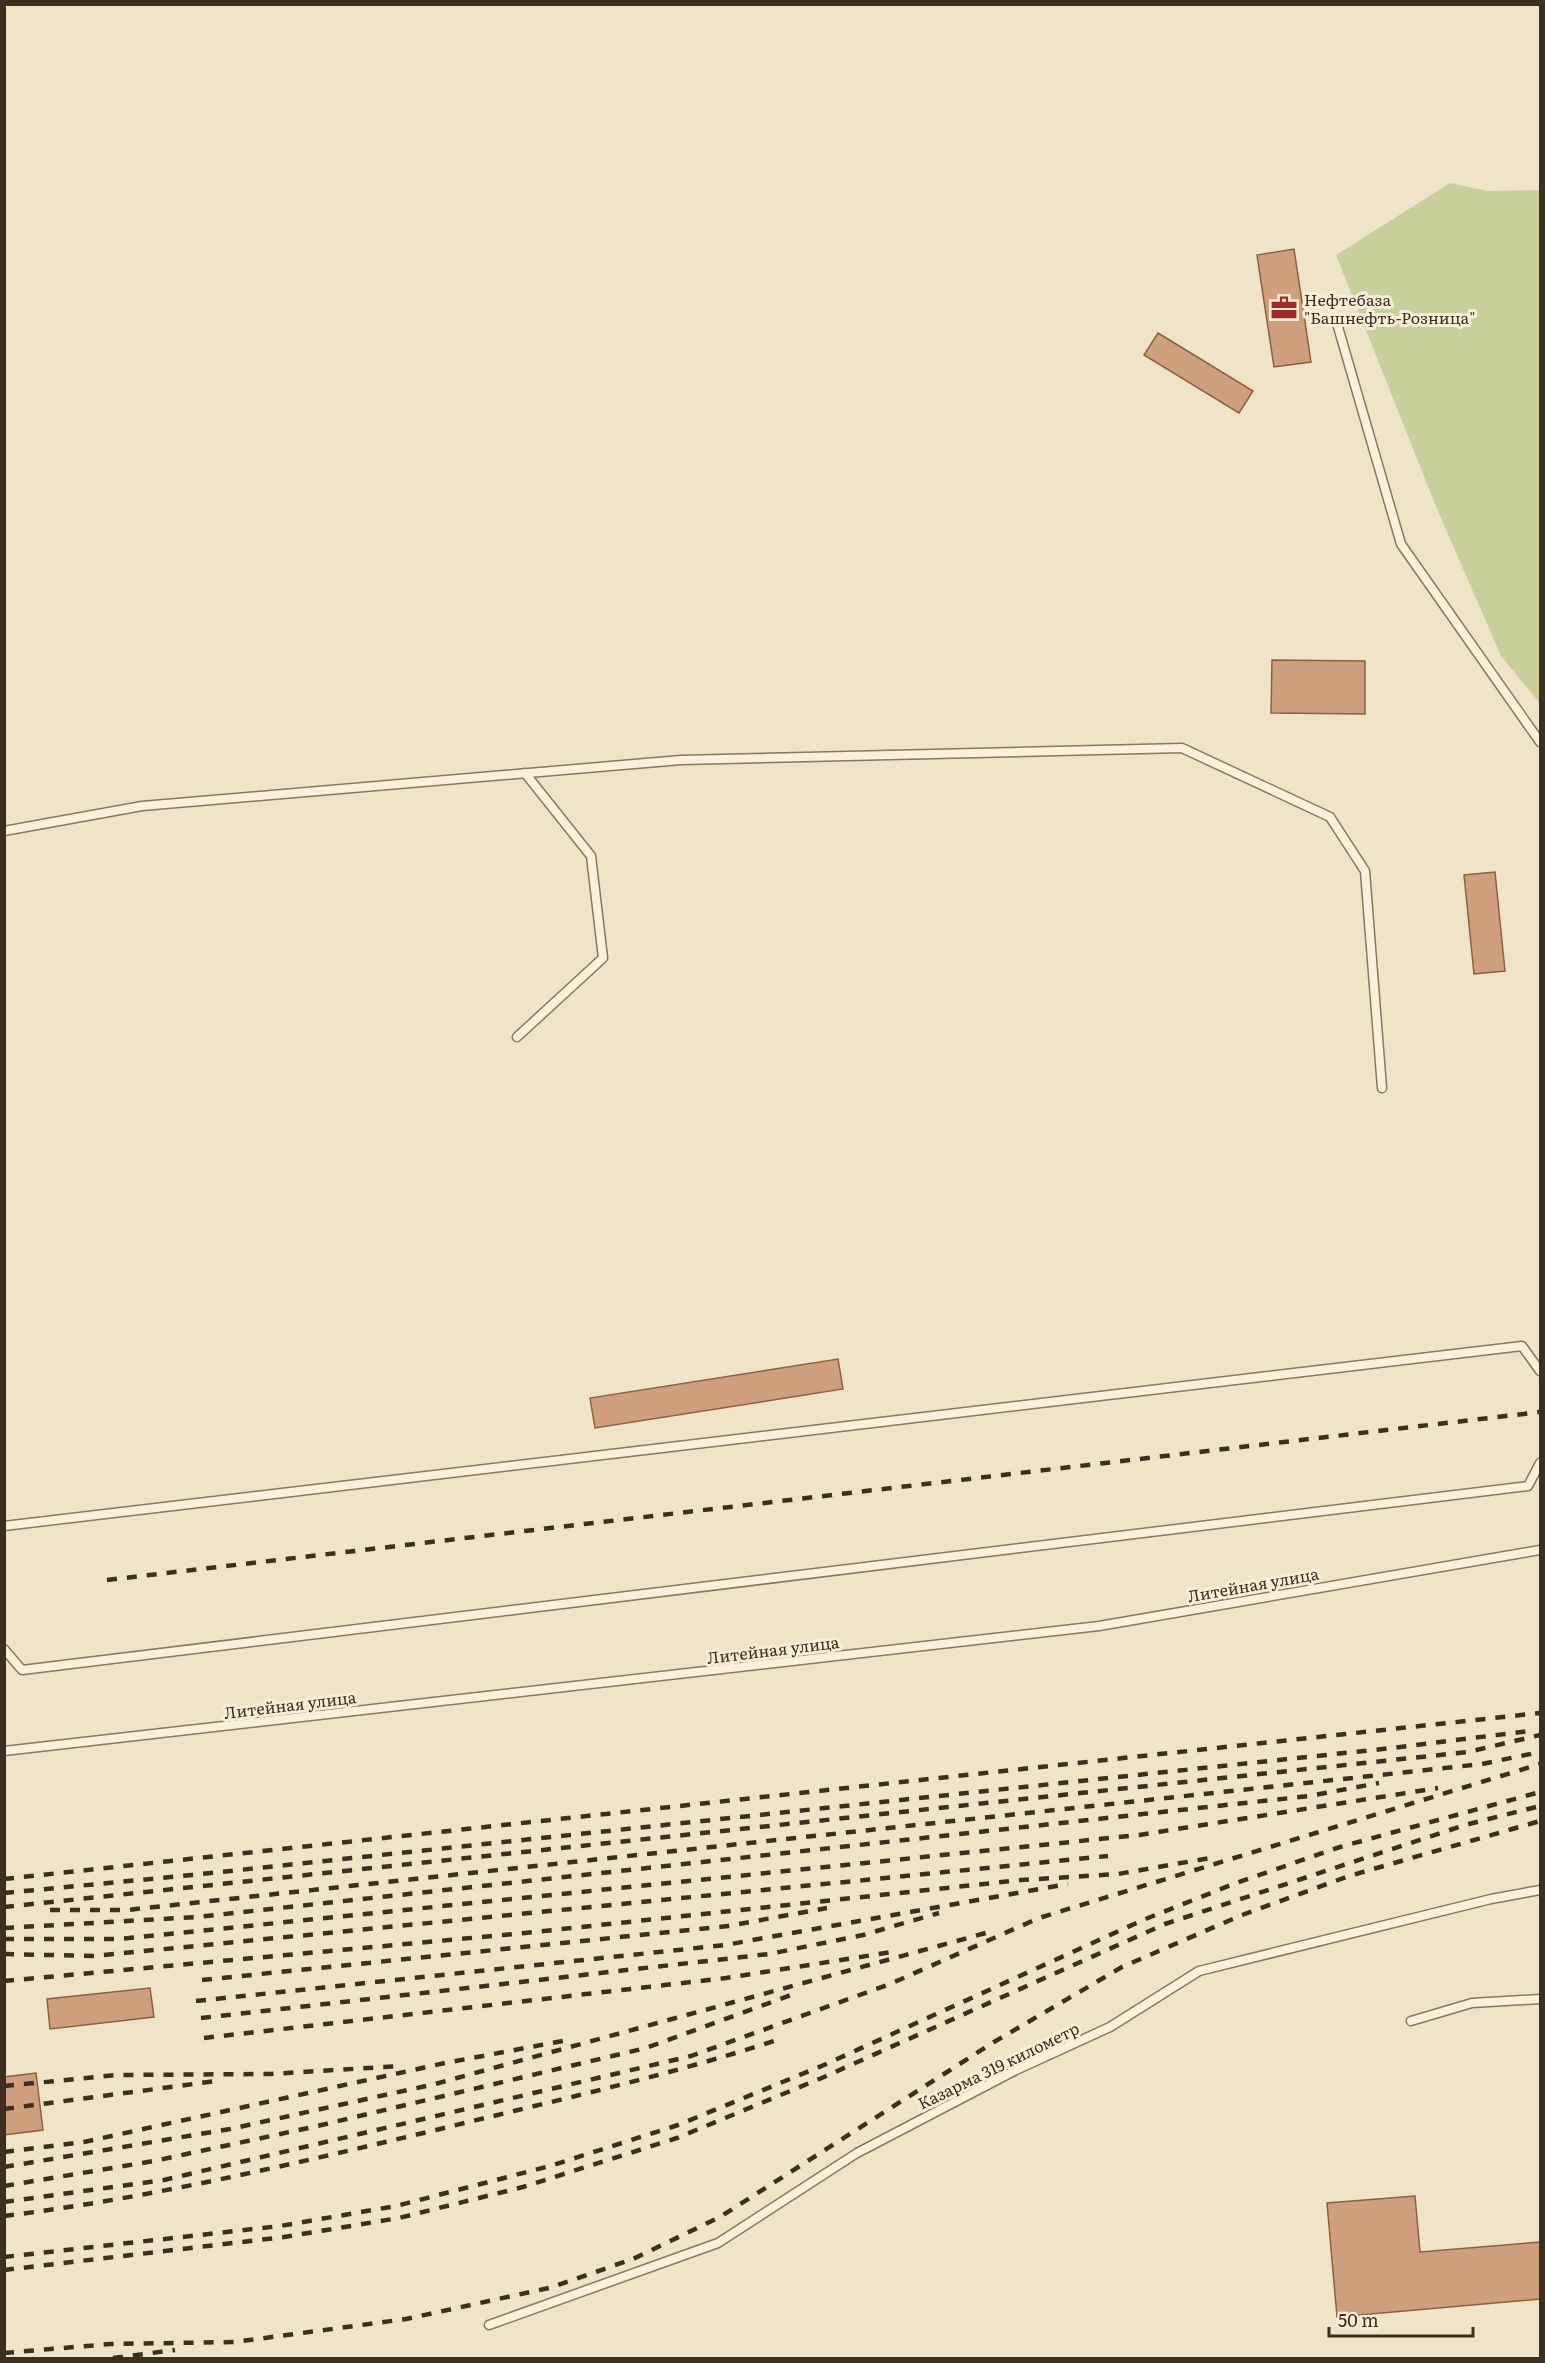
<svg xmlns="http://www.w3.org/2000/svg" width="1545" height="2363" font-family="Literata,serif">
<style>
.green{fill:#c9cf9b}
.building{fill:#cf9f7d;stroke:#8d5f41;stroke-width:1.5}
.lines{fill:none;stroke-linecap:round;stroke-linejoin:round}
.lane-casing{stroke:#8d765c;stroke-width:11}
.lane{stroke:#faf1dc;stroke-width:8}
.rail{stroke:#3d2e20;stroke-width:4.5;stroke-dasharray:10 10;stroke-linecap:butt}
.labels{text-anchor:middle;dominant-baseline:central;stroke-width:6;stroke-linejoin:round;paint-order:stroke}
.poi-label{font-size:16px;fill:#3d2e20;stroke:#f7eed8;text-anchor:start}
.street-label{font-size:16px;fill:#3d2e20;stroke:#f7eed8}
</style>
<rect width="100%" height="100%" fill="#f0e4c8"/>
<polygon class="green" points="1450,183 1488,191 1540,190 1540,703 1501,656 1437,509 1336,255"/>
<g class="building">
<polygon points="1294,249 1311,362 1274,367 1257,255"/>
<polygon points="1158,333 1253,391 1239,413 1144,355"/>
<polygon points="1272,660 1365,661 1365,714 1271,713"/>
<polygon points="1495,872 1505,971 1474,974 1464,875"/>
<polygon points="838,1359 843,1389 595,1428 590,1398"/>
<polygon points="150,1988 154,2017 50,2029 47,1999"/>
<polygon points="36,2073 43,2130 4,2135 4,2077"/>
<polygon points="1415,2196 1420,2252 1540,2242 1540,2299 1337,2317 1327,2203"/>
</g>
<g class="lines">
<g class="lane-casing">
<g id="lane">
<polyline points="1336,320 1401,544 1540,742"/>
<polyline points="4,831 142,806 681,760 1182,748 1330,817 1365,871 1382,1088"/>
<polyline points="517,1037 603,958 591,856 525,773"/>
<polyline points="4,1526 1522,1346 1540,1371"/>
<polyline points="4,1649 22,1670 1528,1486 1540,1463"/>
<polyline points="4,1751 1099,1626 1540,1550"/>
<polyline points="1411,2021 1472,2003 1540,1999"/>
<polyline points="489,2325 718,2243 857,2153 1016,2070 1110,2027 1199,1971 1491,1899 1540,1890"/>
</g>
</g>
<use href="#lane" class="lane"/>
<g class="rail">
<polyline points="107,1580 1540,1412"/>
<polyline points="4,1879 1540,1713"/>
<polyline points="4,1893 192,1875 1392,1748 1529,1731"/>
<polyline points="4,1907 1468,1752 1540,1735"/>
<polyline points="50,1910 127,1910 1482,1764 1540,1752"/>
<polyline points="4,1928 197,1917 1309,1796 1379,1783"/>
<polyline points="4,1939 120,1939 1139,1835 1438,1788"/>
<polyline points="4,1954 94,1956 1108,1856"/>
<polyline points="202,1980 728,1926 827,1908"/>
<polyline points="4,1981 525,1933 1021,1880 1118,1874 1210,1858"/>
<polyline points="196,2001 725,1945 1068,1884"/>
<polyline points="201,2018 769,1954 863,1935 939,1913"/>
<polyline points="204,2038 726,1978 892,1952"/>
<polyline points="4,2086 117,2075 270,2074 400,2066"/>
<polyline points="4,2109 216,2081"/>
<polyline points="4,2152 84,2142 445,2063 568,2040"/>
<polyline points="4,2167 230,2129 435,2084 993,1931"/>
<polyline points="4,2186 154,2161 313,2127 646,2048 791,1995"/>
<polyline points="4,2202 164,2180 691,2056 890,1984 1039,1918 1540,1764"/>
<path d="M4,2216c147,-18 289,-52 432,-86 113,-28 227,-53 338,-89"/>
<polyline points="4,2257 280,2226 396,2206 550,2166 678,2125 824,2065 1143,1920 1236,1883 1340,1847 1540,1792"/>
<polyline points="4,2270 284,2237 399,2218 523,2187 677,2138 824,2077 1165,1924 1465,1825 1540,1806"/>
<polyline points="4,2353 110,2344 235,2342 406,2319 549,2288 633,2259 720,2217 994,2042 1122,1967 1242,1915 1349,1876 1540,1821"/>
<polyline points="113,2358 175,2350"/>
</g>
</g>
<defs>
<g id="office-bare" transform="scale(2.07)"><path d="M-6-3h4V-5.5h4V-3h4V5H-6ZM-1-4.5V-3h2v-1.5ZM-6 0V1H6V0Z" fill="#9e2a2b" stroke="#f7eed8" stroke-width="2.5" paint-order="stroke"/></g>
</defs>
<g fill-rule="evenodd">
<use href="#office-bare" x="1284" y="308"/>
</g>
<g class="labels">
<g class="poi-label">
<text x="1304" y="299">Нефтебаза<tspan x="1304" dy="18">"Башнефть-Розница"</tspan></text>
</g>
<g class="street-label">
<text transform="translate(1253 1584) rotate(-10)">Литейная улица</text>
<text transform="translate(773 1649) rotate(-7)">Литейная улица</text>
<text transform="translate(290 1704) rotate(-7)">Литейная улица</text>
<text transform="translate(998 2065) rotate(-26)">Казарма 319 километр</text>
</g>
</g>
<rect width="1545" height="2363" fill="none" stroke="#3d2e20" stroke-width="12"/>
<path d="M1329 2327v9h144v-9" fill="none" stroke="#3d2e20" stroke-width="3"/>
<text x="1338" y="2327" font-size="18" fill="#3d2e20" stroke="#f7eed8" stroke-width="4.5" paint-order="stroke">50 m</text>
</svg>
